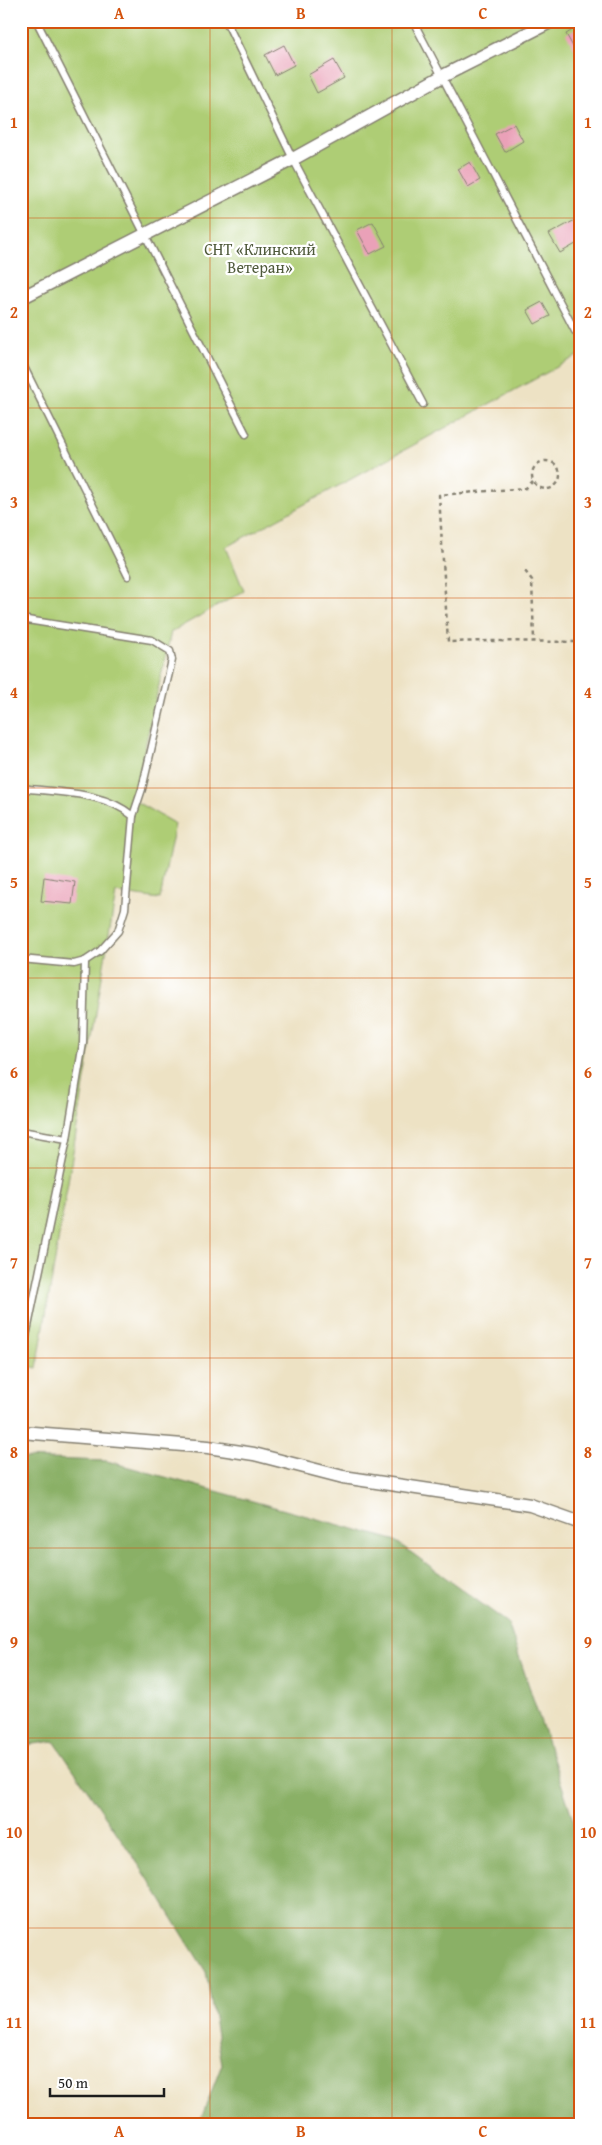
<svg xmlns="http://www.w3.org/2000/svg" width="602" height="2145" font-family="'Gentium Book Plus',serif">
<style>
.green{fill:#aecd75;stroke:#657448}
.forest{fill:#8ab066;stroke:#536641}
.building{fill:#eaa1b8}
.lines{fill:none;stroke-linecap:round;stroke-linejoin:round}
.service-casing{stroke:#847f70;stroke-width:9}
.minor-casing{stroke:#847f70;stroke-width:15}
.path{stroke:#847f70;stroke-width:2.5;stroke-dasharray:4 4;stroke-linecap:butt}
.service{stroke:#fff;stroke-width:6}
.minor{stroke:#fff;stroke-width:12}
.grid{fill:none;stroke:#d4530e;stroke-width:1;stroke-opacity:0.55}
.labels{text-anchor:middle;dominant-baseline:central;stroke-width:4.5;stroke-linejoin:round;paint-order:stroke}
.park-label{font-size:16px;fill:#4f5a3b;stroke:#fff}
.neatline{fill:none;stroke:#d4530e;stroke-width:2}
.grid-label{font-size:16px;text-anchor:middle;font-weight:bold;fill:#d4530e}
</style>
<rect width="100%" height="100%" fill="#fff"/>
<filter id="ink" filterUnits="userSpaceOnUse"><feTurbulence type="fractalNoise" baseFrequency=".02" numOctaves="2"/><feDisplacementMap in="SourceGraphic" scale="10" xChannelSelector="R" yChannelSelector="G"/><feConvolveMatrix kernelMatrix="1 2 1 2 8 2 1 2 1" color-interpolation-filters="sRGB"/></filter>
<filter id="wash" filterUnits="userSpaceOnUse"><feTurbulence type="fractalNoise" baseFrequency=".0096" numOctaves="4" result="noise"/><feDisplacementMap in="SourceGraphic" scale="20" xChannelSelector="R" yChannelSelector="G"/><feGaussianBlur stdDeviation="1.12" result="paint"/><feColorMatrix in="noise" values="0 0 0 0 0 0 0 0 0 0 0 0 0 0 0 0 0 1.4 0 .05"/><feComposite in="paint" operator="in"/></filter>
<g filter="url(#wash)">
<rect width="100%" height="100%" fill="#ede2c4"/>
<polygon class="green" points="21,21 581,21 581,354 226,547 244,591 171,632 133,800 175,824 160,899 116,893 37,1368 21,1364"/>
<polygon class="forest" points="21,1458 107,1461 394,1540 508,1623 581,1843 581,2124 199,2124 222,2064 206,1972 147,1877 54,1741 21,1746"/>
<g id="blocks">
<g class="building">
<polygon points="581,25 581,61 566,34"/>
<polygon points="284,45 294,65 275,75 265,55"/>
<polygon points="334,60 344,78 317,93 308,75"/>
<polygon points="514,124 523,141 505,152 495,134"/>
<polygon points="470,162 480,180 468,187 458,169"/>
<polygon points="577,219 581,226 581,241 560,253 549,234"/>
<polygon points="373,222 386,246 370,254 357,230"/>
<polygon points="542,302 550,316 535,324 527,310"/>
<polygon points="44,877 75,882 72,904 41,901"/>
</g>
</g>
</g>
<g filter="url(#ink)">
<use href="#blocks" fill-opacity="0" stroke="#847f70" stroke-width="1"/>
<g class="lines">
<g class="service-casing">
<g id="service">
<polyline points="226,21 293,159 423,404"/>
<polyline points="413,21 575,331"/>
<polyline points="39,26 246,434"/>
<polyline points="21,361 128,576"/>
<polyline points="21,619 152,640 170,651 172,660 142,789 133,816"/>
<path d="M21,788c38,5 82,3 112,28l-8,93 -7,22 -18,20 -15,10 -11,3 -53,-5"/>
<polyline points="21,1131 67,1139"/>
<polyline points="25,1341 67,1139 83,1043 85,961"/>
</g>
</g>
<g class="minor-casing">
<g id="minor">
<polyline points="21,298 293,159 441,77 552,21"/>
<polyline points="21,1432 208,1447 254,1454 343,1477 530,1505 581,1523"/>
</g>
</g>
<g class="path">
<circle cx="546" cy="475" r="14"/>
<polyline points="533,481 526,488 439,495 448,642 489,641 581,642"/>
<polyline points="525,571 532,580 534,641"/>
<polyline points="21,1356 23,1350"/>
</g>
<use href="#service" class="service"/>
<use href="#minor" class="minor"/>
</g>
</g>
<path class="grid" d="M210,21v2103M392,21v2103M21,218h560M21,408h560M21,598h560M21,788h560M21,978h560M21,1168h560M21,1358h560M21,1548h560M21,1738h560M21,1928h560"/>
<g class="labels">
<g class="park-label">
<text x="260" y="249">СНТ «Клинский<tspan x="260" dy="18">Ветеран»</tspan></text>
</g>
</g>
<rect width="602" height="2145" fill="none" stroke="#fff" stroke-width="55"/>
<path d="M50 2088v8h114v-8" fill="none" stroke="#1c1c1c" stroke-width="2.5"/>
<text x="58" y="2088" font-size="15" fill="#1c1c1c" stroke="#ffffff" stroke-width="4" paint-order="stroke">50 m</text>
<rect x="28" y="28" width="546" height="2090" class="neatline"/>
<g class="grid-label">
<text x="119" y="19">A</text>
<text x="301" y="19">B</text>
<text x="483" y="19">C</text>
<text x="14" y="128">1</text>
<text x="588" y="128">1</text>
<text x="14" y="318">2</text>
<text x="588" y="318">2</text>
<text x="14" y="508">3</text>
<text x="588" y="508">3</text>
<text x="14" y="698">4</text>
<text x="588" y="698">4</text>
<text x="14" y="888">5</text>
<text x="588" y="888">5</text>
<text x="14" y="1078">6</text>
<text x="588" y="1078">6</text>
<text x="14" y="1268">7</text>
<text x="588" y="1268">7</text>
<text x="14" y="1458">8</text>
<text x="588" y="1458">8</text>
<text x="14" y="1648">9</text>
<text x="588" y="1648">9</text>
<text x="14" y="1838">10</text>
<text x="588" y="1838">10</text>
<text x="14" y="2028">11</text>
<text x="588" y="2028">11</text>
<text x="119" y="2137">A</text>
<text x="301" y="2137">B</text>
<text x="483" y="2137">C</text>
</g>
</svg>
